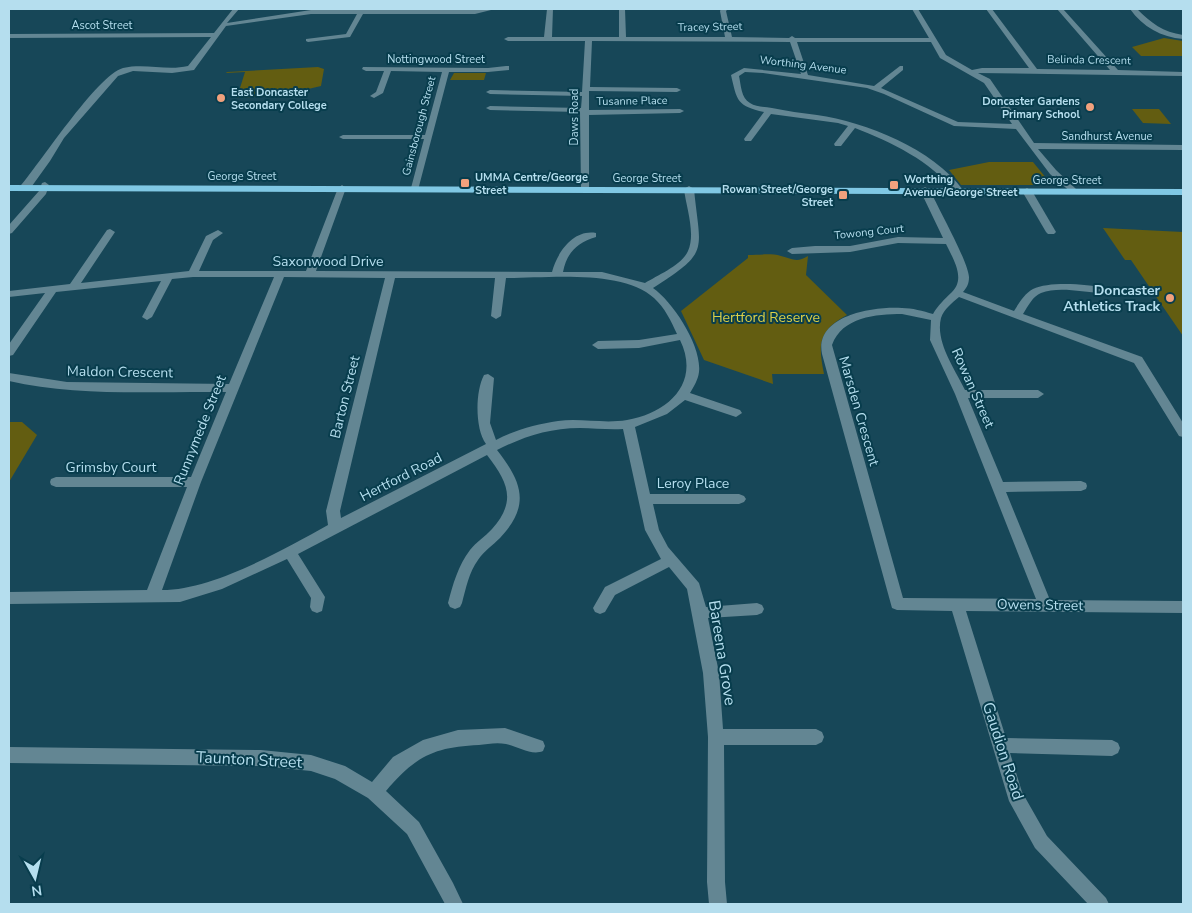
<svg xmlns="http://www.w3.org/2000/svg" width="1192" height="913" font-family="'Nunito Sans',sans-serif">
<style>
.green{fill:#635d11}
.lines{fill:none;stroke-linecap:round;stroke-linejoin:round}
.minor{fill:#638693;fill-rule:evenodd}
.major{fill:#80c8e4;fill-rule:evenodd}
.poi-dot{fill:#f1a17d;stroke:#083d4d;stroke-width:2}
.labels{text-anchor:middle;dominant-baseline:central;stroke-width:4;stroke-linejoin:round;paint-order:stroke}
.far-street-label{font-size:11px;fill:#b5deee;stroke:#083d4d}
.far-poi-label{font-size:11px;font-weight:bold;fill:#b5deee;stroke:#083d4d;text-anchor:start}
.street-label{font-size:14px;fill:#b5deee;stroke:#083d4d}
.poi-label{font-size:14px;font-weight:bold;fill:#b5deee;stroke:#083d4d;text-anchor:end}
.park-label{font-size:14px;fill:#dbcf48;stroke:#083d4d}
.near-street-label{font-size:16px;fill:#b5deee;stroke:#083d4d}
</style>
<rect width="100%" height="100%" fill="#174758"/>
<g class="green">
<polygon points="1164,38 1183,41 1183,56 1141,56 1132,47"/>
<polygon points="318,67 324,69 321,86 304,90 303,94 236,98 237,94 242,93 239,91 245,72 226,73 227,72"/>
<polygon points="454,73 486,73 484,80 450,80"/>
<polygon points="1132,109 1159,109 1171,124 1143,123"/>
<polygon points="989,162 1033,162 1051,184 1049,185 961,185 949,170"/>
<polygon points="1103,228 1183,232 1183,336 1131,260 1125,260"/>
<path d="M748,255c10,0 23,-2 33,1 11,3 16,7 27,0l-2,19 41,40c-29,16 -29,29 -23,59h-52l1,10 -69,-24 -23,-49 67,-53z"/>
<polygon points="9,422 22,422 37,435 9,482"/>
</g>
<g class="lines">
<g class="minor">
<path d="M233,9h6l-12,14 84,-13 184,-1 -20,5h-112l-13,23 -42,5 -2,-1v-2l40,-5 11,-20h-46l-85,12 -32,44 -22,3 -39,-2 -15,5 -54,62 -14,23 -18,25 -6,5h-6l-2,-2c21,-24 79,-114 105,-121 22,-5 44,3 65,-2l23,-29 -202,1v-4l205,-1z"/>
<path d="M547,9h6l-1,28h67v-28h6l1,28h99l-5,-26 1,-2h7l-2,2 6,26 57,1 3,-2 3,2h134l-17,-29h6l28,46 26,15 10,-2h47l-43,-59h6l45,60 73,1 -53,-61h6l55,61 65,2v4l-205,-3 12,6 44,64 149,2v5l-145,-1 18,21 20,19 2,2 -5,3 -23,-20 -34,-45 -62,-3 -70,-32 -17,-6 -104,-15 -18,-1 -6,4c2,9 2,22 11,27 6,4 15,4 22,5 14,3 30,5 45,7 49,7 116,34 146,75l-5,3 -3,-1c-24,-31 -64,-50 -100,-64l-14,18h-6l-1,-2 14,-18 -10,-3 -67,-9 -20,27h-6l-1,-2 20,-27c-27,-6 -27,-11 -33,-37l13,-7 57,6 -11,-32 -198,-1 -2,46 87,1 4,2 -4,2 -88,-1v19l91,-1 4,2 -4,2 -91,2v73l-4,3 -4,-3 -1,-76 -90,-2 -4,-2 4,-2 91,2 1,-12 -92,-2 -4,-2 4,-2 92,2 3,-51h-77l-4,-2 4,-2h36zM797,42h134l9,16 44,25 28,41 -54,-2 -77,-34 22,-18v-4h-3l-26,20 -66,-11z"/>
<path d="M1130,9h7c14,14 26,23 46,26v4c-22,-2 -40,-12 -53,-30z"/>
<polygon points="506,66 509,66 509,70 488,72 449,72 418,190 412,190 411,188 424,139 343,139 339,137 343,135 425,135 442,72 391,71 383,93 374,98 370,96 376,92 384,71 366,71 362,69 363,67 488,68"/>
<polygon points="45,182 49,185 46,194 12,233 9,234 9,225 39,191 42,183"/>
<path d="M342,185l4,3 -30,83 236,1c5,-19 21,-43 44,-39v4c-19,6 -29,15 -33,35h39l43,11c13,-8 37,-18 43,-32 8,-18 -2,-44 -4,-62l5,-3 5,3c6,63 17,62 -41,99 20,14 49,58 46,84 -1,8 -5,14 -9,21l50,17 2,3 -6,4 -51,-17 -18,14 -32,13 15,67h89l5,2 2,3 -2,3 -5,2h-86l6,26 9,17 31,36 7,24 51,-4 5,2 2,4 -2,4 -5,2 -49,3 11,55 4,56h93l6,3 2,5 -2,5 -6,3h-92l1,137 2,22h-18l-2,-22 1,-145 -5,-64 -16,-84 -18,-22 -54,28 -10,17 -5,2 -5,-2 -2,-4 12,-21 56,-28 -16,-29 -22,-101c-15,1 -29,-1 -43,-1 -31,0 -57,9 -83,22 25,32 34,55 3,88 -7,7 -16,13 -22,22 -9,12 -12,28 -16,43l-2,4 -5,2 -5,-2 -2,-4c5,-19 10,-37 22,-53 6,-8 15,-13 22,-21 25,-28 16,-47 -5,-74l-189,99 27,43 -3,14 -5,2 -5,-2 -2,-4 1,-9 -24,-39 -65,30 -42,13 -171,2v-12l138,-2 40,-103h-131l-5,-2 -1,-3 1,-3 5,-2h135l35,-85c-70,-1 -149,5 -217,-11v-8l58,9 162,2 45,-107h-81l-21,2 -20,38 -5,3 -5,-3 19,-36 -105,11 -43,63 -4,1v-12l36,-51 -36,4v-6l61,-7 37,-54 3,-1 5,3 -34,51 108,-12 17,-35 12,-6 5,3 -10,7 -14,31h107l32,-83zM284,277l101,1 -59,233 2,14c-45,25 -115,65 -166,65l39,-108zM395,278h100l-4,38 5,3 5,-3 5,-38c41,0 117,-9 148,20 11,10 17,23 23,36l-38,6 -41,1 -6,4 6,4 41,-1 41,-8c21,43 -12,73 -53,80 -23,4 -46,-2 -69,1 -21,3 -43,9 -62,19l-6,-17 4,-45 -6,-4 -4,1c-9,17 -9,54 2,69l-145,74 -1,-7z"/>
<path d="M925,187l5,3c8,18 38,71 39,87 0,7 -2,10 -6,15l51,19c5,-8 11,-18 19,-22 16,-8 54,-5 72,-1l1,2 -5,3c-18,-1 -43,-7 -60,0 -8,3 -13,13 -18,21l119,43 41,66v14l-4,-1 -45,-73 -175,-66c-7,6 -15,12 -18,21 -6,24 14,51 24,72h73l6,4 -6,4h-70l35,84 78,-1 5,2 1,3 -1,3 -5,2 -75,1 44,108 133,1v12l-217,-2 40,127 106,2 6,3 2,5 -2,5 -6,3 -102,-3 12,39 25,44 59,62 3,6h-21l-53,-56 -26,-47 -57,-190 -55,-1 -5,-2 -70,-254c-8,-39 53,-48 80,-46 10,0 21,3 31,6 5,-9 11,-14 19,-22 14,-14 1,-33 -6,-48l-48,-1 -48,9 -58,2 -5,-3 5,-3 23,-2h35l48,-9 45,1 -23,-48zM902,314l29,6 -1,20 25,54 81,205 -133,-1 -71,-253c10,-28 44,-31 70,-31z"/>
<polygon points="1027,188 1032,191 1056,232 1054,234 1048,234 1046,232 1022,191"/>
<path d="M505,728l38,13 2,5 -2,5c-12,5 -25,-5 -37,-7 -9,-2 -19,0 -27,1 -46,2 -64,12 -93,46l33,31 34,61 10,21h-18l-38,-70 -39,-36 -33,-19 -24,-8 -50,-5 -252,-3v-16l252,3 50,5 34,11 27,16 21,-25 30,-17 35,-10z"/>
</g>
<polygon class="major" points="9,185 1183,189 1183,195 9,191"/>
</g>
<g class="poi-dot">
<circle cx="221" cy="98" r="5"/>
<circle cx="1090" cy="107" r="5"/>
<rect x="460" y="178" width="10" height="10" rx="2.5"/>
<rect x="889" y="180" width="10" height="10" rx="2.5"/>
<rect x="838" y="190" width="10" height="10" rx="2.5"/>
<circle cx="1170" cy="298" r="5"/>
</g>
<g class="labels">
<g class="far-street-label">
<text x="102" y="25">Ascot Street</text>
<text transform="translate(710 27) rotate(-1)">Tracey Street</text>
<text x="436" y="59">Nottingwood Street</text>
<text transform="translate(1089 60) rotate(1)">Belinda Crescent</text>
<text transform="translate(803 65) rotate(7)">Worthing Avenue</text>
<text transform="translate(632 101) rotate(-1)">Tusanne Place</text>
<text transform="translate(574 117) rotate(-90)">Daws Road</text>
<text transform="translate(419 126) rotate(-75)">Gainsborough Street</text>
<text x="1107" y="136">Sandhurst Avenue</text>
<text x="242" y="176">George Street</text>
<text x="647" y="178">George Street</text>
<text x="1067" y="180">George Street</text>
<text transform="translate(869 232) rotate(-6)">Towong Court</text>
</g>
<g class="far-poi-label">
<text x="231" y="92">East Doncaster<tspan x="231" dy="13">Secondary College</tspan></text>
<text x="1080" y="101" text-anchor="end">Doncaster Gardens<tspan x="1080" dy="13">Primary School</tspan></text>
<text x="475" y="177">UMMA Centre/George<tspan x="475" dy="13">Street</tspan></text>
<text x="904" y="179">Worthing<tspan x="904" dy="13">Avenue/George Street</tspan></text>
<text x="833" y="189" text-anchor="end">Rowan Street/George<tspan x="833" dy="13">Street</tspan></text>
</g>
<g class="street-label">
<text x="328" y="261">Saxonwood Drive</text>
<text transform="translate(120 372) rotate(1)">Maldon Crescent</text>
<text transform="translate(973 388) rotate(66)">Rowan Street</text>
<text transform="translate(345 397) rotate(-76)">Barton Street</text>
<text transform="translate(859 411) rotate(74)">Marsden Crescent</text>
<text transform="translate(200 430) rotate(-68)">Runnymede Street</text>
<text x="111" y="467">Grimsby Court</text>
<text transform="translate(401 477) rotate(-27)">Hertford Road</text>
<text x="693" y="483">Leroy Place</text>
<text transform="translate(1040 605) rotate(1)">Owens Street</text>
</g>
<g class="poi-label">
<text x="1160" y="290">Doncaster<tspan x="1160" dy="16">Athletics Track</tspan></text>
</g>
<g class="park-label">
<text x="766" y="317">Hertford Reserve</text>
</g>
<g class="near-street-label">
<text transform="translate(722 653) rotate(81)">Bareena Grove</text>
<text transform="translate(1003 751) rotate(72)">Gaudion Road</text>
<text transform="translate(249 760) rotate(3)">Taunton Street</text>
</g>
</g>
<rect width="1192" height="913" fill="none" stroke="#b5deee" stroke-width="20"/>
<g transform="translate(35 878) rotate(172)" stroke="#083d4d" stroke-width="4" paint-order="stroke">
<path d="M0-4L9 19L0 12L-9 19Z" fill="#b5deee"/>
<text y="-8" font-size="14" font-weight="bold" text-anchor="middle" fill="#b5deee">N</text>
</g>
</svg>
